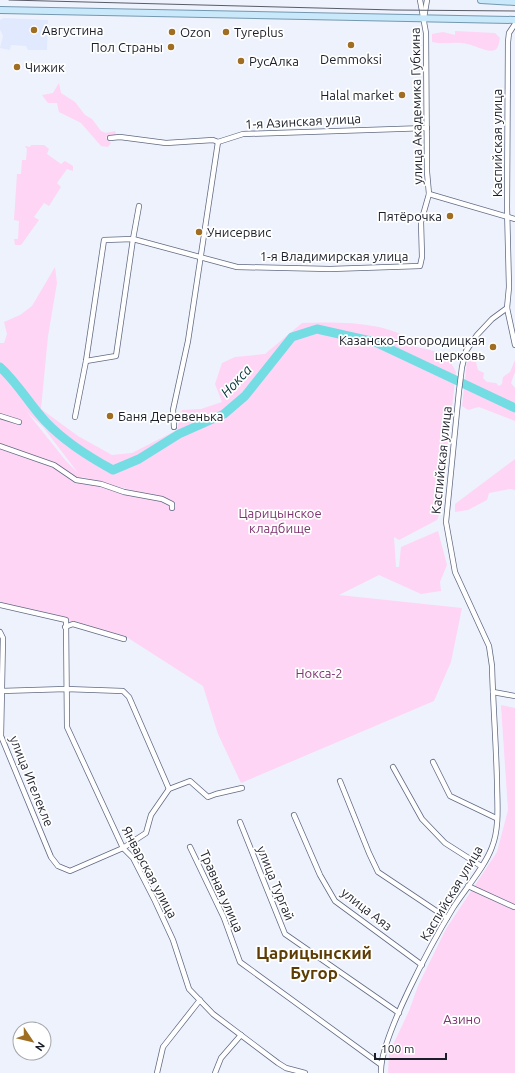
<svg xmlns="http://www.w3.org/2000/svg" width="515" height="1073" font-family="Ubuntu,sans-serif">
<style>
.built{fill:#e1e9fe}
.green{fill:#fed5f5;fill-rule:evenodd}
.lines{fill:none;stroke-linecap:round;stroke-linejoin:round}
.river{stroke:#74dce3;stroke-width:9}
.minor-casing{stroke:#616a82;stroke-width:6}
.major-casing{stroke:#7498b0;stroke-width:8}
.minor{stroke:#fff;stroke-width:4.5}
.major{stroke:#c9e9fb;stroke-width:6}
.tram{stroke:#585c67;stroke-width:1}
.poi-dot{fill:#9f6e22;stroke:#fff;stroke-width:1.5}
.labels{text-anchor:middle;dominant-baseline:central;stroke-width:3.5;stroke-linejoin:round;paint-order:stroke}
.poi-label{font-size:13px;fill:#1a1e28;stroke:#fff;text-anchor:start}
.street-label{font-size:13px;fill:#1a1e28;stroke:#fff}
.park-label{font-size:13px;fill:#7d3571;stroke:#fff}
.water-label{font-size:14px;font-style:italic;fill:#003337;stroke:#fff}
.district-label{font-size:17px;font-weight:bold;fill:#5d3d04;stroke:#fff}
</style>
<rect width="100%" height="100%" fill="#eef2fd"/>
<polygon class="built" points="4,18 48,20 47,50 28,50 26,46 11,45 10,50 0,48 3,36 0,29 0,20"/>
<g class="green">
<path d="M455,31l40,2 5,5c-1,3 -1,10 -5,12 -8,3 -20,-5 -28,-6 -12,-3 -23,1 -35,-2v-8l11,-2 12,3z"/>
<polygon points="59,83 61,93 75,102 85,115 92,119 101,131 106,133 115,131 116,135 105,137 111,143 108,147 101,146 81,123 59,112 57,103 48,103 42,95 53,93"/>
<polygon points="31,145 44,145 49,149 47,154 61,164 65,161 73,166 73,171 67,169 57,183 61,187 49,206 44,203 34,217 39,220 21,245 15,245 14,239 18,239 19,221 14,220 17,174 21,174 22,160 26,160 27,149 25,146 30,147"/>
<path d="M55,267l2,16 -9,53 -7,73 37,27 34,19 20,-2 45,-23 5,-20 19,-1 21,-7 -7,-18 7,-21 13,-6 30,-3 37,-31c30,-1 95,-3 115,24l29,7 10,18 -16,140 -3,8 -38,20 -5,-3 2,30h3l2,-20 37,-16 9,34 -7,17 1,9 -20,3 -42,-19 -40,20 123,13 -11,54 -17,39 -193,82 -23,-49 -15,-48 -78,-50 -125,-32v-261h4l3,-9 -3,-12 16,-7 12,-9zM27,412l16,15 35,46 -12,-12zM82,477l75,20v1l-72,-18z"/>
<polygon points="471,355 475,358 478,370 484,373 483,378 487,382 496,383 499,386 502,384 503,377 510,372 515,360 515,372 511,383 515,388 515,421 479,407 468,410 462,406 467,362"/>
<polygon points="515,459 515,490 510,489 489,493 487,500 468,510 455,512 455,504"/>
<polygon points="501,705 515,708 515,1073 388,1073 389,1053 409,1011 418,986 446,929 497,852 508,810"/>
</g>
<g class="lines">
<path class="river" d="M0,367c18,16 29,37 46,55 19,20 43,35 67,48l26,-11 40,-25 45,-20 21,-18 47,-59 25,-8 58,13 140,66"/>
<g class="minor-casing">
<g id="minor">
<polyline points="424,18 427,0"/>
<polyline points="110,138 120,137 166,143 213,140 218,142 243,134 427,128"/>
<polyline points="429,194 515,219"/>
<polyline points="507,308 515,345"/>
<polyline points="86,361 116,356 133,239 139,206"/>
<polyline points="0,416 19,422"/>
<polyline points="75,417 86,361 104,240 133,239 237,267 330,269 420,266 422,257 421,222 429,194 427,172 426,33 420,0"/>
<polyline points="174,427 173,410 188,341 218,142"/>
<polyline points="0,446 54,465 76,480 101,484 124,492 162,499 172,504 172,508"/>
<polyline points="0,605 66,620 67,727 123,848 133,858 155,901 173,940 189,989 213,1014 278,1063 286,1068 305,1073"/>
<polyline points="65,627 73,624 124,639"/>
<polyline points="0,632 3,638 1,736 51,857 58,866 70,871 123,848 146,833 151,815 169,789 190,781 208,797 216,794 242,788"/>
<polyline points="1,691 66,689 123,691 129,697 169,789"/>
<polyline points="493,692 515,696"/>
<polyline points="433,762 450,796 496,818"/>
<polyline points="393,767 422,819 445,843 481,866"/>
<polyline points="340,781 369,853 378,872 447,918"/>
<polyline points="294,815 320,875 335,901 422,965"/>
<polyline points="240,822 285,934 399,1013"/>
<polyline points="190,847 224,918 240,962 380,1064"/>
<polyline points="468,886 514,907"/>
<polyline points="157,1073 163,1047 200,1000"/>
<polyline points="215,1073 221,1058 241,1035"/>
<path d="M381,1073c-2,-34 53,-134 72,-165 12,-19 32,-41 39,-61 8,-20 5,-46 5,-66 -1,-39 -4,-77 -5,-115l-3,-20 -34,-74 -9,-50 13,-131 3,-24 4,-16 11,-16 15,-16 15,-11 2,-21 -2,-80 1,-165 1,-9 6,-9"/>
</g>
</g>
<g class="major-casing">
<g id="major">
<polyline points="481,0 515,2"/>
<polyline points="0,10 515,20"/>
</g>
</g>
<use href="#minor" class="minor"/>
<use href="#major" class="major"/>
<polyline class="tram" points="9,0 395,10 515,11"/>
</g>
<g class="poi-dot">
<circle cx="34" cy="30" r="4"/>
<circle cx="172" cy="32" r="4"/>
<circle cx="226" cy="32" r="4"/>
<circle cx="351" cy="45" r="4"/>
<circle cx="171" cy="47" r="4"/>
<circle cx="241" cy="61" r="4"/>
<circle cx="17" cy="67" r="4"/>
<circle cx="402" cy="95" r="4"/>
<circle cx="450" cy="216" r="4"/>
<circle cx="199" cy="232" r="4"/>
<circle cx="493" cy="347" r="4"/>
<circle cx="110" cy="416" r="4"/>
</g>
<g class="labels">
<g class="poi-label">
<text x="42" y="30">Августина</text>
<text x="180" y="32">Ozon</text>
<text x="234" y="32">Tyreplus</text>
<text x="163" y="47" text-anchor="end">Пол Страны</text>
<text x="351" y="59" text-anchor="middle">Demmoksi</text>
<text x="249" y="61">РусАлка</text>
<text x="25" y="67">Чижик</text>
<text x="394" y="95" text-anchor="end">Halal market</text>
<text x="442" y="216" text-anchor="end">Пятёрочка</text>
<text x="207" y="232">Унисервис</text>
<text x="485" y="340" text-anchor="end">Казанско-Богородицкая<tspan x="485" dy="15">церковь</tspan></text>
<text x="118" y="416">Баня Деревенька</text>
</g>
<g class="street-label">
<text transform="translate(416 106) rotate(-91)">улица Академика Губкина</text>
<text transform="translate(303 121) rotate(-3)">1-я Азинская улица</text>
<text transform="translate(497 143) rotate(-90)">Каспийская улица</text>
<text x="334" y="256">1-я Владимирская улица</text>
<text transform="translate(441 460) rotate(-84)">Каспийская улица</text>
<text transform="translate(32 781) rotate(68)">улица Игелекле</text>
<text transform="translate(150 872) rotate(62)">Январская улица</text>
<text transform="translate(276 883) rotate(68)">улица Тургай</text>
<text transform="translate(222 891) rotate(66)">Травная улица</text>
<text transform="translate(451 893) rotate(-59)">Каспийская улица</text>
<text transform="translate(367 909) rotate(38)">улица Аяз</text>
</g>
<g class="park-label">
<text x="280" y="513">Царицынское<tspan x="280" dy="15">кладбище</tspan></text>
<text x="319" y="673">Нокса-2</text>
<text x="462" y="1019">Азино</text>
</g>
<g class="water-label">
<text transform="translate(236 381) rotate(-47)">Нокса</text>
</g>
<g class="district-label">
<text x="314" y="952">Царицынский<tspan x="314" dy="20">Бугор</tspan></text>
</g>
</g>
<g transform="translate(32 1041) rotate(125)"><circle r="19" fill="#ffffff" stroke="#a3a5a9"/>
<path d="M0-3L7 15L0 10L-7 15Z" fill="#9f6e22"/>
<text y="-6" font-size="11" font-weight="bold" text-anchor="middle" fill="#1a1e28">N</text>
</g>
<path d="M375 1053v6h71v-6" fill="none" stroke="#1a1e28" stroke-width="2"/>
<text x="381" y="1053" font-size="12" fill="#1a1e28" stroke="#ffffff" stroke-width="3" paint-order="stroke">100 m</text>
</svg>
